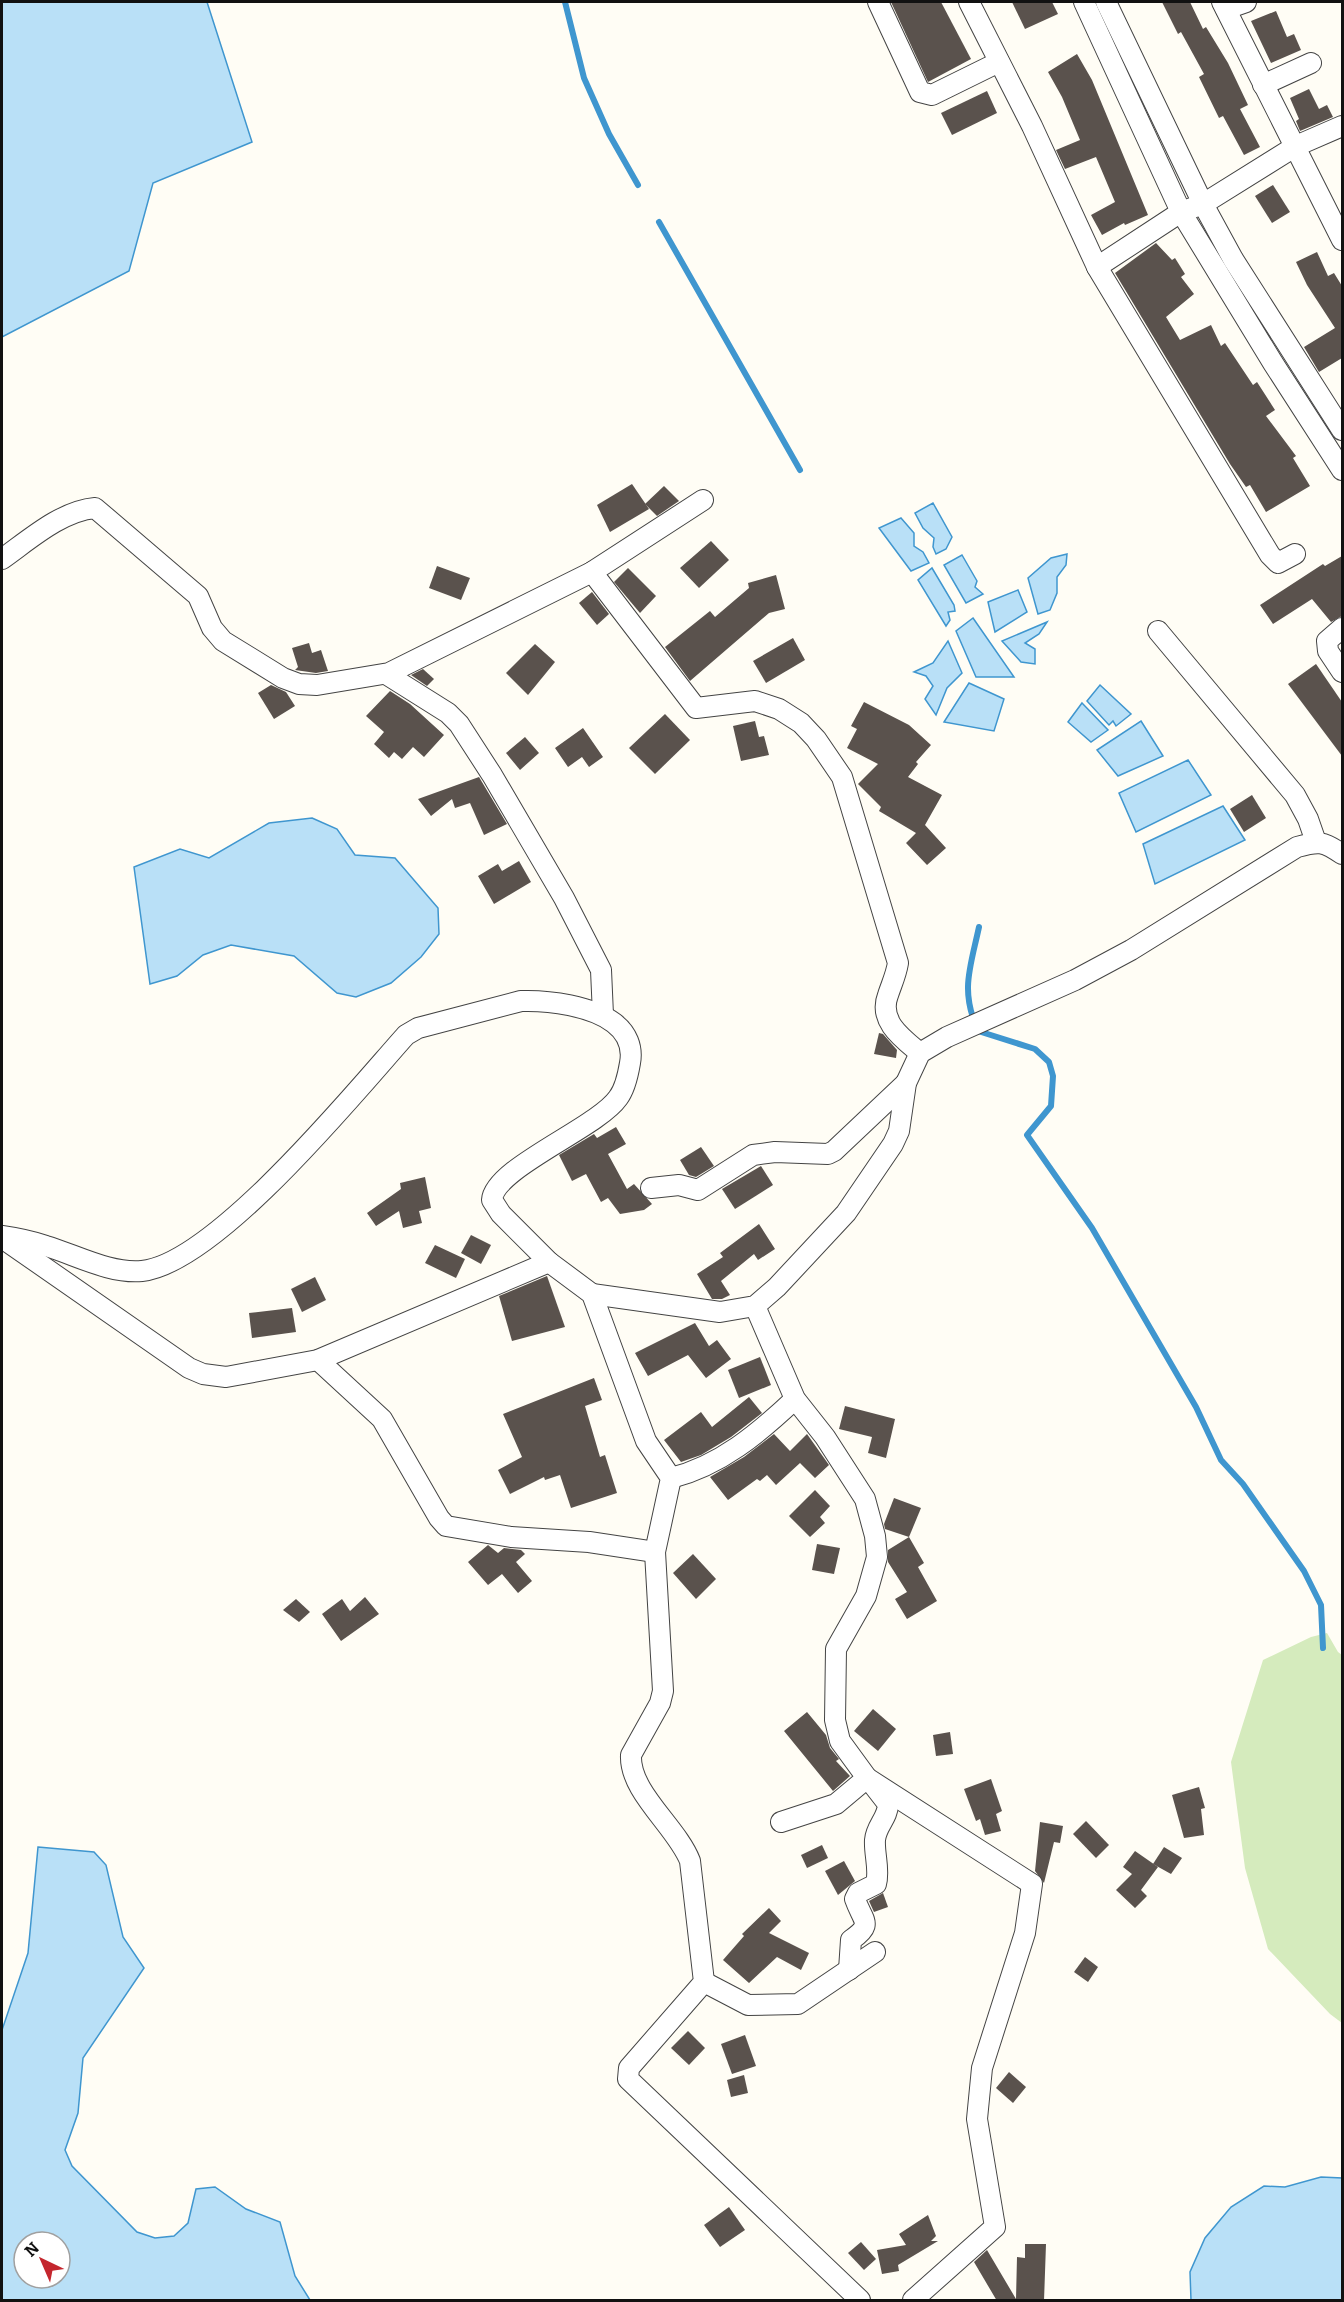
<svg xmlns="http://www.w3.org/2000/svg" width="1344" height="2302" font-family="Bitter,serif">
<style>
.green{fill:#d5ebbd}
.water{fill:#b9e0f7;stroke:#3f96cf;stroke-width:1.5;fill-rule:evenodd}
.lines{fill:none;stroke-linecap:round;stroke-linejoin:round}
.stream{stroke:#3f96cf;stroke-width:6}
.building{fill:#5a524d}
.street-casing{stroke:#444;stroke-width:22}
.street{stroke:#fff;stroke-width:20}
</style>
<rect width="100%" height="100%" fill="#fffdf5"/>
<polygon class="green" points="1327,1633 1338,1652 1342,1655 1342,2023 1330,2014 1268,1949 1245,1868 1231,1762 1263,1660 1311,1637"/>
<g class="water">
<polygon points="2,2 207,2 252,142 153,183 129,271 2,337"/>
<polygon points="933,503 952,537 946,549 936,554 933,547 934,538 923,528 915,513"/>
<polygon points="901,518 914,533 914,546 923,552 929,563 911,571 879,528"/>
<polygon points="1067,554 1066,565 1057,577 1057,593 1050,610 1038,614 1028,578 1051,558"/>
<polygon points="962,555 977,581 975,587 983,594 966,603 944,565"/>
<polygon points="932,568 954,605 955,611 948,612 950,620 946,626 918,580"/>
<polygon points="1018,590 1027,612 995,632 988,602"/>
<polygon points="973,618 1014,677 976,677 956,631"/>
<polygon points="1047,622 1039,634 1025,643 1035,649 1035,664 1021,662 1002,641"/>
<polygon points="948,641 962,673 947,688 936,715 925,699 933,686 926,676 914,672 933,663"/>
<polygon points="969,683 1004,699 994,731 944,722"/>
<polygon points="1100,685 1131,714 1116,726 1113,721 1109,725 1087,701"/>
<polygon points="1082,703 1108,730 1091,742 1068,722"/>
<polygon points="1141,721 1163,756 1118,776 1097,750"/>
<polygon points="1188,760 1211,795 1136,832 1119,793"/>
<polygon points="1223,806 1245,840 1155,884 1143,844"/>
<polygon points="312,818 337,829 355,855 395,858 438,908 439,934 421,957 391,983 356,997 337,993 294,956 231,945 203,955 177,976 150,984 134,867 180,849 209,858 269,823"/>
<path d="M38,1847l56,5 12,13 17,72 21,31 -61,90 -5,55 -13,37 7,16 65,66 18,6 19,-2 14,-13 8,-34 19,-2 31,22 34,13 15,54 15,24h-308v-270l26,-77zM24,2242h36v36h-36z"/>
<polygon points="1321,2177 1342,2178 1342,2300 1191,2300 1190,2272 1205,2238 1231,2207 1264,2186 1285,2187"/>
</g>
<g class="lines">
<g class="stream">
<polyline points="565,2 584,78 609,134 638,185"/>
<polyline points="659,222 800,470"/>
<path d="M979,927c-9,42 -19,63 -1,104l57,18 14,13 4,14 -2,30 -24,29 65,93 104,179 25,53 22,24 61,87 17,34 2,43"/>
</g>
</g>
<g class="building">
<polygon points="891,2 941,2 971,59 928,82"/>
<polygon points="1012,2 1052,2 1058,14 1025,29"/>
<polygon points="1162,2 1190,2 1203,29 1206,27 1228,63 1248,105 1240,109 1260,147 1244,155 1223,116 1219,118 1199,77 1204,74 1181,32 1178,34"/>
<polygon points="1276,11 1287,37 1294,34 1301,50 1271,63 1251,21"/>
<polygon points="1077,54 1092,80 1148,215 1125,225 1124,223 1102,235 1091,215 1115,202 1096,157 1065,169 1056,150 1080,140 1062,97 1048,72"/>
<polygon points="1309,89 1319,109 1327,105 1333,117 1300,131 1296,121 1299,119 1290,98"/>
<polygon points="987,91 997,113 952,135 941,113"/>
<polygon points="1273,185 1290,212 1272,223 1255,196"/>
<polygon points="1156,243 1172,260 1175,258 1185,274 1181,277 1194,294 1166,317 1180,340 1211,325 1221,346 1225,343 1253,385 1257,382 1275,410 1266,416 1296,456 1293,458 1310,486 1266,512 1250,485 1246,487 1230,464 1115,273"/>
<polygon points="1317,252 1328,276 1334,273 1342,286 1342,358 1319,372 1304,347 1335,328 1307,285 1296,262"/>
<polygon points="632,484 649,509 610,532 597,505"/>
<polygon points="664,486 679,501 657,516 645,504"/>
<polygon points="711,541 729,560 699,588 680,568"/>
<polygon points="1342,556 1342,616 1331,622 1312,599 1273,624 1260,605 1323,564 1325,566"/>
<polygon points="437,566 470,578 461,600 429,588"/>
<polygon points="628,568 656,596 640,613 614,582"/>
<polygon points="776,575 785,609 769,613 690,681 665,647 710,611 715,617 749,588 748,583"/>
<polygon points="592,592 609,614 597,625 579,603"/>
<polygon points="793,638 805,660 766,683 753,661"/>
<polygon points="309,643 312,653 321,650 328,671 316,673 295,670 298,667 292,648"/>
<polygon points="535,644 555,662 528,695 506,673"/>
<polygon points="1316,664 1342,702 1342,756 1288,684"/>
<polygon points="423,669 434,679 427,686 411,675"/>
<polygon points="271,685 286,692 295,706 274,719 258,693"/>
<polygon points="390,691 410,704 444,735 424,757 413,747 402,759 394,752 389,758 374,744 384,732 366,716"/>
<polygon points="864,702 909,725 931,745 916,762 918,764 908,777 942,795 925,825 946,848 927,865 906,843 916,833 879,811 881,807 858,784 878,764 847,748 857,729 851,726"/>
<polygon points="665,714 690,740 655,774 629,748"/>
<polygon points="755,721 759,737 764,736 769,755 741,761 733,726"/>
<polygon points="583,728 603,757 589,767 582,757 568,767 555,748"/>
<polygon points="525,737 539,753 520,770 506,753"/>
<polygon points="479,777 507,824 484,835 470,803 455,808 452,799 431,816 418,799"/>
<polygon points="1252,795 1266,818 1244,832 1230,809"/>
<polygon points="519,861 531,882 494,904 478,876 498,864 502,871"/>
<polygon points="879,1033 883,1034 897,1050 896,1058 874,1054"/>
<polygon points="616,1127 626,1144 608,1154 627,1189 634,1184 652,1204 644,1210 620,1214 608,1198 601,1202 586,1174 572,1181 559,1155 594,1134 597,1138"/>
<polygon points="701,1147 714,1166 696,1177 689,1175 680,1160"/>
<polygon points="761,1166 773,1185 735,1209 722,1189"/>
<polygon points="425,1177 431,1208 419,1211 422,1223 403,1228 399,1211 376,1226 367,1213 401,1189 400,1183"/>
<polygon points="759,1224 775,1249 758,1260 754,1254 721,1281 730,1295 722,1299 712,1299 697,1274 723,1257 720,1253"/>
<polygon points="471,1235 491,1245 481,1264 461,1253"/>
<polygon points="435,1245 465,1259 456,1278 425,1263"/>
<polygon points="547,1276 565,1327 512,1341 499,1296"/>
<polygon points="315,1277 326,1300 302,1312 291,1289"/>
<polygon points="292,1308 296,1332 252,1338 249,1313"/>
<polygon points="695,1323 709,1346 717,1340 731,1359 706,1378 688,1355 648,1376 635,1353"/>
<polygon points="760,1357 771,1385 739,1398 728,1370"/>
<polygon points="594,1378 602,1400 585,1406 600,1457 605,1455 617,1493 571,1508 560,1475 545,1480 544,1477 510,1494 498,1470 522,1457 503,1414"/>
<polygon points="749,1397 762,1413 731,1437 701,1455 681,1462 664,1440 701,1412 712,1427"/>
<polygon points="845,1406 895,1419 886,1458 868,1453 872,1437 839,1429"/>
<polygon points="774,1434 790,1451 807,1434 829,1465 815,1478 800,1463 776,1485 767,1475 760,1481 757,1479 728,1500 710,1477 744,1457"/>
<polygon points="815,1490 830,1506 820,1517 825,1523 810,1537 789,1516"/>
<polygon points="894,1498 921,1508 909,1537 885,1529 884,1524"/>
<polygon points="909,1537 924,1563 918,1567 937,1601 907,1619 895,1599 907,1592 888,1562 888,1550"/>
<polygon points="817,1544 840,1548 834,1574 812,1570"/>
<polygon points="488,1545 498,1553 504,1548 521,1550 525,1554 516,1562 532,1581 518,1593 502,1574 488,1585 468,1562"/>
<polygon points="693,1554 716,1579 696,1599 673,1573"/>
<polygon points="365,1597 379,1614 341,1641 322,1614 342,1599 350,1611"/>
<polygon points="296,1599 310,1612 299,1622 283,1610"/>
<polygon points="873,1709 896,1729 878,1751 854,1731"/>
<polygon points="807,1712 826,1735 830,1748 839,1759 836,1761 850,1776 833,1791 784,1731"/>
<polygon points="950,1732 953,1754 936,1756 933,1735"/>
<polygon points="991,1779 1002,1811 996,1814 1001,1831 985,1835 980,1819 976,1821 964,1789"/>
<polygon points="1199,1787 1205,1808 1201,1809 1204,1835 1184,1838 1172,1795"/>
<polygon points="1086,1821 1109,1845 1096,1858 1073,1834"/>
<polygon points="1040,1822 1063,1826 1060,1843 1054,1842 1044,1883 1035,1871"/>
<polygon points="822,1845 828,1858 807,1868 801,1855"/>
<polygon points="1164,1847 1182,1858 1171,1874 1153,1864"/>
<polygon points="1135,1851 1158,1867 1141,1890 1147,1896 1135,1908 1116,1890 1132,1874 1123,1867"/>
<polygon points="844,1861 855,1881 838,1895 825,1871"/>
<polygon points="883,1893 888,1907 874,1912 869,1901"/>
<polygon points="769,1908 781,1921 769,1933 809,1953 801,1970 777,1957 749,1983 723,1960 744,1936 742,1934"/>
<polygon points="1085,1957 1098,1967 1088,1982 1074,1972"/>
<polygon points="688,2031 705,2048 689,2065 671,2048"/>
<polygon points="745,2035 756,2066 732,2074 721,2044"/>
<polygon points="1009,2072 1026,2087 1013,2103 996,2088"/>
<polygon points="744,2075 748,2093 731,2097 727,2080"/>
<polygon points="729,2207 745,2230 720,2247 704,2225"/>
<polygon points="928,2215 936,2236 931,2241 938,2241 898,2265 899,2271 882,2274 877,2250 906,2245 899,2234"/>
<polygon points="861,2242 876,2259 864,2270 848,2253"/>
<polygon points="1025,2244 1046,2244 1044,2301 997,2301 974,2262 987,2250 1016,2299 1017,2257 1025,2258"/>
</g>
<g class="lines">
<g class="street-casing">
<g id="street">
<polyline points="878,2 920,92 932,95 999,62"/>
<polyline points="969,2 1032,126 1097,267 1270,555 1278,563 1295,554"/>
<polyline points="1084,2 1181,212 1273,363 1342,470"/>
<polyline points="1106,2 1203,204 1233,259 1342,430"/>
<polyline points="1222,2 1342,240"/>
<polyline points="1226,9 1246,2"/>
<polyline points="1263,85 1311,63"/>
<polyline points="1097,267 1181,212 1203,204 1296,146 1342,126"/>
<path d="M2,559c27,-19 59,-48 93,-51l103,88 14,32 11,13 60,37 16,6 18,1 72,-12 203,-101 111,-72"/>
<path d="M592,572l104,136 59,-7 24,8 22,14 15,16 26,38 56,186c-2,12 -6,20 -10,32 -10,26 14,43 32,58"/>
<polyline points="1342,628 1327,641 1328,651 1342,672"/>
<polyline points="1158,631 1295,795 1308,819 1316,842"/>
<polyline points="386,674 448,713 459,724 492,775 564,898 601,970 603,1015"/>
<polyline points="651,1188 679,1185 698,1190 753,1155 775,1152 828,1154 834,1151 906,1083"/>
<path d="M2,1236c14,2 29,5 44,10 30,9 64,28 96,25 74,-8 214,-180 264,-236l12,-7 103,-27c28,-1 71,5 93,22 13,10 19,24 16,40 -2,12 -5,26 -12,35 -21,30 -124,70 -126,102l9,14 48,48 43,32 54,147 25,37 -16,74 8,139 -3,12 -29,52c-2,37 46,72 59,106l14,121 -75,86 -1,11 232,221"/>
<polyline points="5,1240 189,1368 203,1374 226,1377 318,1360 549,1262"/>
<path d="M592,1294l128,18 35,-6 22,-19 69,-74 47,-69 6,-13 7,-48 14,-30 27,-16 128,-57 56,-30 166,-103c22,-6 26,-6 45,7"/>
<polyline points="755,1306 795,1399 825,1437 865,1499 875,1536 877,1557 866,1596 836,1649 835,1720 840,1741 867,1778 836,1804 781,1822"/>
<polyline points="318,1360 382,1419 439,1518 446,1526 511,1537 589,1542 655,1552"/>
<path d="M671,1478c49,-12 88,-45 124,-79"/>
<polyline points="867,1778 1032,1884 1025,1933 982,2068 977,2119 995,2227 913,2300"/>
<path d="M849,1970l2,-30c23,-16 12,-18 4,-41l3,-6 18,-9c4,-14 -2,-30 -1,-44 1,-14 13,-22 13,-36l-14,-18"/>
<polyline points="704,1982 748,2005 798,2004 875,1952"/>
</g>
</g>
<use href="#street" class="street"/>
</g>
<rect width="1344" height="2302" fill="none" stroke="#111111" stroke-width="6"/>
<g transform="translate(42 2260) rotate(316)"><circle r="28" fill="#ffffff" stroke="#a0a0a0" stroke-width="1.5"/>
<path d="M0-4.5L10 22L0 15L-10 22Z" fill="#c4262e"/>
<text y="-9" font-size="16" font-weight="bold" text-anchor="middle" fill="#111111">N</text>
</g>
</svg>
